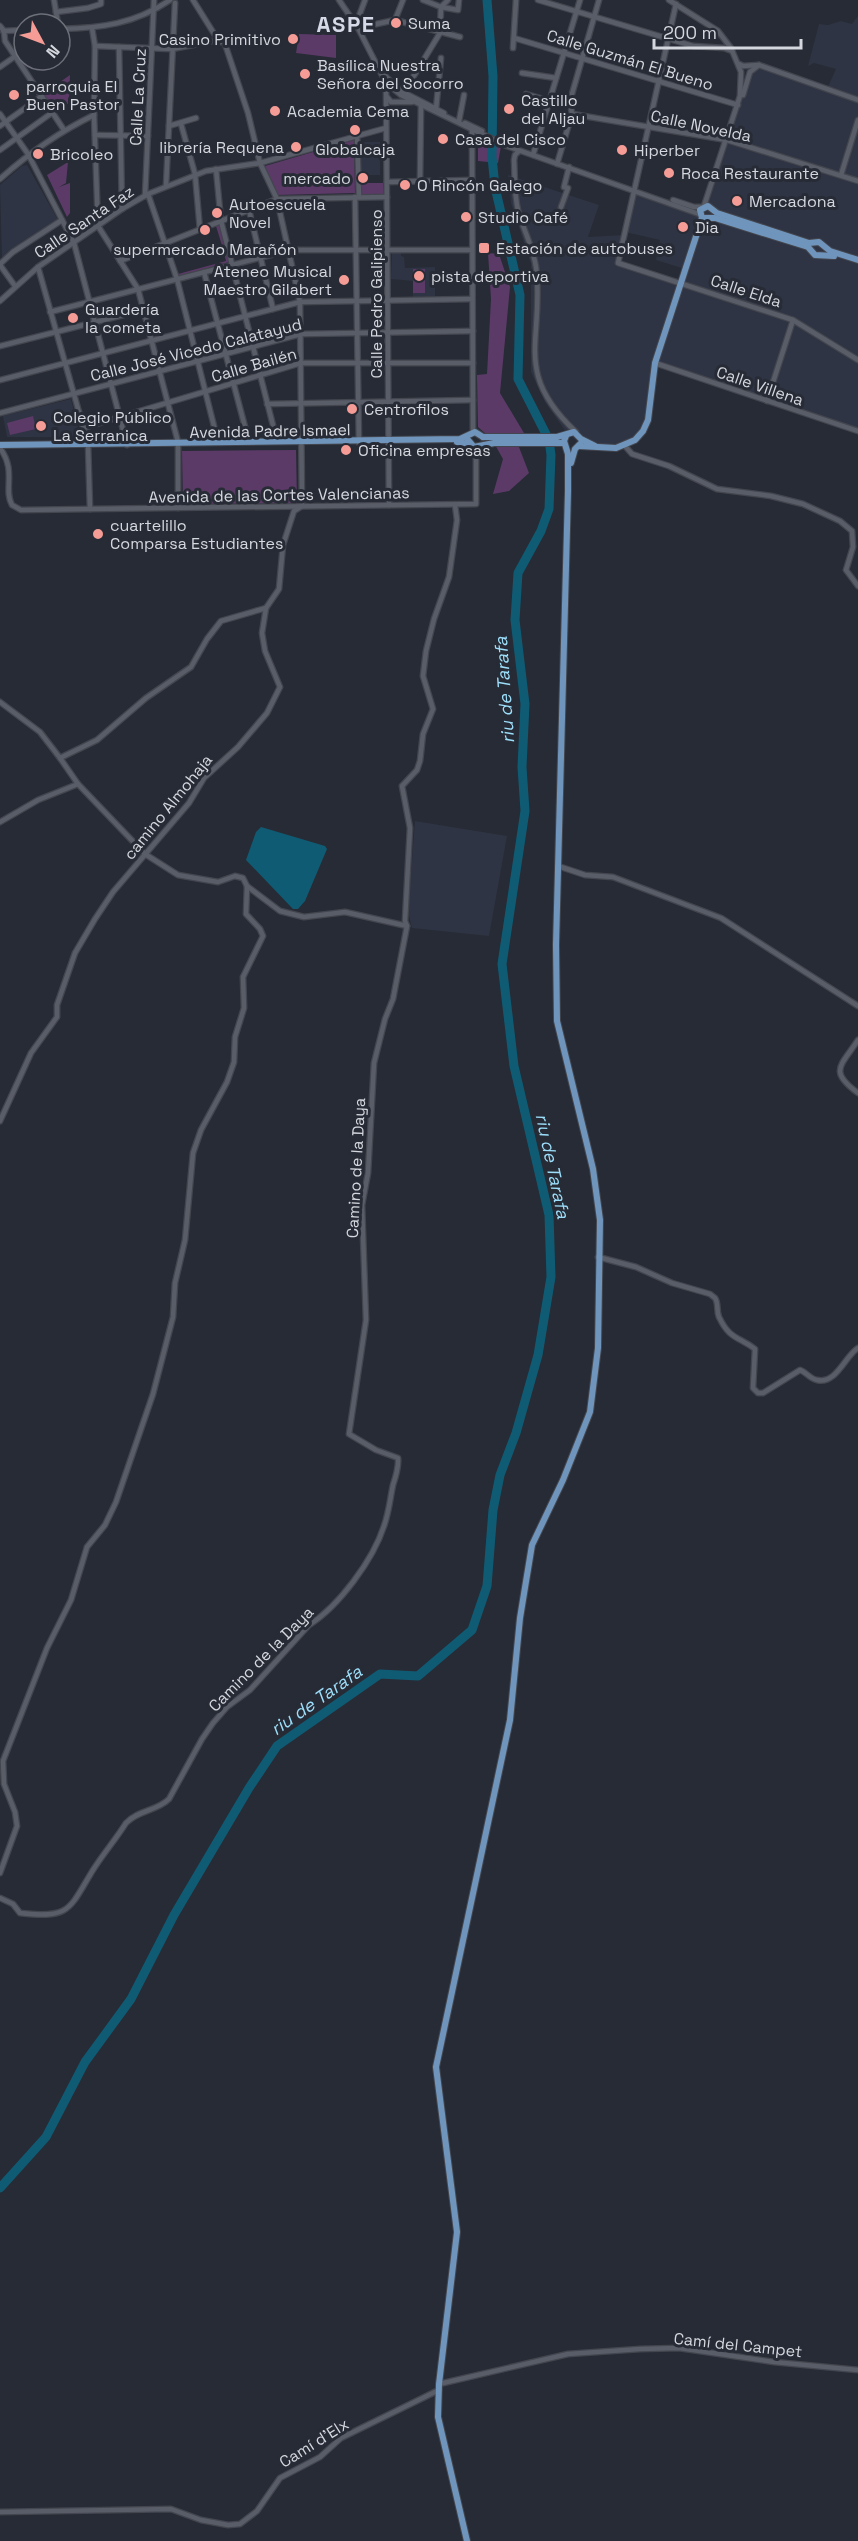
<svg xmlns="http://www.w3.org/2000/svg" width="858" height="2541" font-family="'Space Grotesk',sans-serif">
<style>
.built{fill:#2f3444}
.green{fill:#5b3a67}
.water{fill:#105b74}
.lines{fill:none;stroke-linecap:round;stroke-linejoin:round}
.river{stroke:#105b74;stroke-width:9}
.minor-casing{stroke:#43464e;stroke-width:7}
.major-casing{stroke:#43464e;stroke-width:8}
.minor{stroke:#595d68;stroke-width:4.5}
.major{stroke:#7095bc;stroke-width:6}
.poi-dot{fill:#f59c96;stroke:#272b35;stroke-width:2}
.labels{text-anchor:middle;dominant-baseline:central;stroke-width:6;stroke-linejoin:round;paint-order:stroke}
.poi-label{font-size:16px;fill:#d5d7de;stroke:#272b35;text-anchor:start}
.street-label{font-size:16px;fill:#d5d7de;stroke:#272b35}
.water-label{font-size:18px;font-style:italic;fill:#9cdefa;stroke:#272b35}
.district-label{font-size:22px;font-weight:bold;letter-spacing:1.5px;fill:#d6dae8;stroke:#272b35}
</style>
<rect width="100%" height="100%" fill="#272b35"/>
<g class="built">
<polygon points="858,16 858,431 655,363 643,431 625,446 584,444 577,441 564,429 545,402 531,372 531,264 511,203 508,175 599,205 588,237 624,235 618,263 681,282 685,269 656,260 660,240 625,232 634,189 704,212 748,70 755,65 827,89 836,69 814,63 808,66 819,24 828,25 841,21 852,24"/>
<rect x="361" y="142" width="19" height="33"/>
<polygon points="27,165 58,220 2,258 0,185 22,166"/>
<polygon points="392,253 401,253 401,256 404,257 405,268 435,267 435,296 413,297 413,281 391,279"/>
<polygon points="71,399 80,435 78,437 7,437 3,416"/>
<polygon points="415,821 507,836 489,936 412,928 408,912"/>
</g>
<g class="green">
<polygon points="299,34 336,35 336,58 296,53"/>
<polygon points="70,75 69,103 56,112 43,94"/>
<polygon points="484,137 501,146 498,163 478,161 478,140"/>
<polygon points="354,140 355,193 277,195 265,166"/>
<polygon points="68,162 66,183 59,187 70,183 70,213 67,217 47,175"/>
<polygon points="358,183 383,183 384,195 359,195"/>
<polygon points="219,225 229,262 179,276 178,274 226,261 224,253 207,257 205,251 218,250 219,253 224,252 216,226"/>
<polygon points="488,253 499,254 510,287 500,393 524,433 486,434 478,427 477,375 487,374 491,299"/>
<rect x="413" y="269" width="12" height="24"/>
<polygon points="33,416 36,429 10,435 7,423"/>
<polygon points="517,442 529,473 509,491 493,494 503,459 494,443"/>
<polygon points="296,450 297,503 183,504 182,451"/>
</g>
<polygon class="water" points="261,827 325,846 327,849 305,901 298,909 293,909 246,860 256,832"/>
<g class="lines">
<polyline class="river" points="0,2188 46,2137 85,2062 131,1999 174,1915 249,1788 277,1746 380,1674 418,1676 472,1630 487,1586 493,1510 500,1475 516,1433 538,1355 551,1277 549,1215 514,1066 502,964 525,811 522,767 525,704 515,620 518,573 541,531 549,509 551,455 549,440 518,379 520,295 495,187 492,157 493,76 487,0"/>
<g class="minor-casing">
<g id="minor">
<polyline points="54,0 58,24"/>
<polyline points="193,0 218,40"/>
<polyline points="339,0 358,28 386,83 401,95 507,146 699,214"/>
<polyline points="423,0 441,7 458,10 459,0"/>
<polyline points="538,0 693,46 724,48 732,51"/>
<polyline points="669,0 718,31 731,48 741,72 740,96 704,206"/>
<polyline points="676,4 618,263 793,320 858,360"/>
<polyline points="56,12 88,8 101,4 101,0"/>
<polyline points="395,20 403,0"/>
<polyline points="354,21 359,16 365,0"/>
<polyline points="0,26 4,31 5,41 64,130"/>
<polyline points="92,28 95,46 94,115 98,226 138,289 178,442 178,508"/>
<polyline points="358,28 395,20 460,37"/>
<path d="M60,29c41,-1 75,-5 110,-29"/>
<polyline points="3,31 24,30"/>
<polyline points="60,36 62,51"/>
<polyline points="514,38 738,105"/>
<polyline points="119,47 122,209"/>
<polyline points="513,48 516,0"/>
<polyline points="739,64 743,66 759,65 858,100"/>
<polyline points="0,67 24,50"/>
<polyline points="522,73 556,78"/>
<polyline points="383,74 401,91 444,113"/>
<polyline points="386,83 389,505"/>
<polyline points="404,92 440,33 441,7 448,0"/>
<polyline points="526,94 550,101"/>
<polyline points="743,95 750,72 759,65"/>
<polyline points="387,97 391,102 412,102"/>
<polyline points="436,109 441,58"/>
<polyline points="0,114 28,154 74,243 127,445"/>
<polyline points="572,114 727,140 858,181"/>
<polyline points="459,121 464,95"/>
<polyline points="465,123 482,131"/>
<polyline points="181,124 195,174 200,230"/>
<polyline points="0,126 42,96"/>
<polyline points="169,126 196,118"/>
<polyline points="386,128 260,163 277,199 387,197"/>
<polyline points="472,129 473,432"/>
<polyline points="95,135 148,136"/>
<polyline points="357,135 359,197"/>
<polyline points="0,150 53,112"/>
<path d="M519,151l-4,4 -1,5c1,16 0,34 4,50 5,19 15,37 18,57 9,73 -25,104 40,165"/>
<polyline points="533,155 580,0"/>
<polyline points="557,164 572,114 570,101 599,0"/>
<polyline points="216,169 221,221 277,441"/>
<polyline points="841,175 858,120"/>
<path d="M0,179c29,-26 59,-47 94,-64"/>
<polyline points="420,181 421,105"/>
<polyline points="387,182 471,180"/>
<polyline points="166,186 175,3"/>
<polyline points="148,194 177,279 218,442"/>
<polyline points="145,196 154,0"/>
<polyline points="355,197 359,443"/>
<polyline points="673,200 694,207 703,207"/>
<polyline points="561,207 568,188 564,187 569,167"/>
<polyline points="249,210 273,309"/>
<polyline points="0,264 13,252 62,220"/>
<polyline points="0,265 15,286"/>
<polyline points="38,267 88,444 90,509 476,504 476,447"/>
<polyline points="204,272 249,442"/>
<polyline points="0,301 38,267 122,209 148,194 206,171 260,163 248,113 224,41 220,42 218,40 172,49 95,46"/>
<polyline points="50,312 290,250 472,250"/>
<polyline points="0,346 143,310"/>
<polyline points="655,363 858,431"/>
<polyline points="0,380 300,302 472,299"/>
<polyline points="767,401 793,320"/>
<polyline points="267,404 473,400"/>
<polyline points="0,413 301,334 473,331"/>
<polyline points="83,428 301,363 473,363"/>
<polyline points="625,446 632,454 669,466 717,489 771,496 803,504 840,521 852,531 853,547 846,570 858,586"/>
<path d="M0,448c17,23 3,41 12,57l9,5 69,-1"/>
<polyline points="0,702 40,732 60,758"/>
<polyline points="0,822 38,800 78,784 60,758 97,740 146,698 191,667 207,639 221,621 266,608"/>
<polyline points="558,866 585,875 613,877 721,918 858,1006"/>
<polyline points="247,886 280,911 304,917 345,912 407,926"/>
<path d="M858,1040c-17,26 -30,31 0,53"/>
<polyline points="0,1121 31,1053 57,1017 57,1005 75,953 95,919 113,892 189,803 204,778 238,747 267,713 280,687 265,651 262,633 266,608 279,589 283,545 294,511 302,506 300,302 277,199 120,261"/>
<path d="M598,1257l38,10 36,16 38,11 5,4c4,6 1,12 4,19 11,23 19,19 36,32l-2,39 5,5h5l37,-23c6,2 10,9 17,10 19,5 28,-24 41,-32"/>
<polyline points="0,1873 17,1826 15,1812 4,1784 3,1761 47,1648 71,1600 87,1547 105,1525 116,1502 153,1394 173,1317 175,1283 185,1240 193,1153 201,1130 227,1082 234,1062 235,1037 244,1008 243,977 263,936 260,929 246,914 247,886 243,878 235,876 218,882 178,875 145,854 78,784"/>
<path d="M0,1898l13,6 7,9c51,6 49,-4 73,-43 10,-16 23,-31 33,-47 12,-13 31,-12 43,-24l33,-60 11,-16 14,-16 23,-17 59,-65c30,-19 64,-65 75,-99 5,-14 6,-27 9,-41 3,-9 6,-18 5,-27l-22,-8 -27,-16 17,-114 -4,-115 6,-32 6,-110 11,-44 8,-20 14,-73 -2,-5 5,-93 -8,-42 15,-16 3,-9 3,-27 10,-25 -10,-33 3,-25 8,-32 15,-42 8,-57 -2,-15"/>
<polyline points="439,2384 568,2354 640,2349 679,2348 774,2362 858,2370"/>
<polyline points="0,2512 171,2509 201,2520 228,2525 240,2524 257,2511 280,2478 320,2457 341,2438 439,2390"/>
</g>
</g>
<g class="major-casing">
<g id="major">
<polyline points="702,218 700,210 708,206 717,213 809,243 819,242 830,251 858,260"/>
<polyline points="702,218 715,218 808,247 815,255 834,256"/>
<polyline points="483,437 557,437 574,432 581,439 595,446"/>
<polyline points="468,440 474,447 494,443 564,443"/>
<polyline points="457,442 469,444"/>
<polyline points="0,445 460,439 475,432 483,437"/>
<polyline points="579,446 616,448 635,440 643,431 648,420 655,363 702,218"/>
<polyline points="571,463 575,449 580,444"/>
<polyline points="467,2541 438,2417 439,2384 457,2232 436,2067 510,1720 520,1618 532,1545 563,1480 590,1412 598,1348 600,1220 593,1169 557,1021 556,945 568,491 568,454 564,441 566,436"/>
</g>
</g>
<use href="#minor" class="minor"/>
<use href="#major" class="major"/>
</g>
<g class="poi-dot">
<circle cx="396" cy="23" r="6"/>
<circle cx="293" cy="39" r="6"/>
<circle cx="305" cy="74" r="6"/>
<circle cx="14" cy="95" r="6"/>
<circle cx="509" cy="109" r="6"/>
<circle cx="275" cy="111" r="6"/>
<circle cx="355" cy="130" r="6"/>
<circle cx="443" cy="139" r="6"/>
<circle cx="296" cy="147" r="6"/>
<circle cx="622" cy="150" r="6"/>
<circle cx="38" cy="154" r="6"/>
<circle cx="669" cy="173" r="6"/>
<circle cx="363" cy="178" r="6"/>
<circle cx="405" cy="185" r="6"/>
<circle cx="737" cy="201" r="6"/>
<circle cx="217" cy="213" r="6"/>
<circle cx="466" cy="217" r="6"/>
<circle cx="683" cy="227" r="6"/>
<circle cx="205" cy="230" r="6"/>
<rect x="478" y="242" width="12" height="12" rx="3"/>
<circle cx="419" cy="276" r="6"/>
<circle cx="344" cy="280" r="6"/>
<circle cx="73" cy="318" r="6"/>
<circle cx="352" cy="409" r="6"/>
<circle cx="41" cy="426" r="6"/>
<circle cx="346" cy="450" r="6"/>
<circle cx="98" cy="534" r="6"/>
</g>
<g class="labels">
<g class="poi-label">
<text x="408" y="23">Suma</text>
<text x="281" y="39" text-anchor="end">Casino Primitivo</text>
<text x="317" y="65">Basílica Nuestra<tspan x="317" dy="18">Señora del Socorro</tspan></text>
<text x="26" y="86">parroquia El<tspan x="26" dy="18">Buen Pastor</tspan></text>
<text x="521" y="100">Castillo<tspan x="521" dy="18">del Aljau</tspan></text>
<text x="287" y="111">Academia Cema</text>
<text x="455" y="139">Casa del Cisco</text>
<text x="284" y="147" text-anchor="end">librería Requena</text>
<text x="355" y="149" text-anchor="middle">Globalcaja</text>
<text x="634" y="150">Hiperber</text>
<text x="50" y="154">Bricoleo</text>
<text x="681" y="173">Roca Restaurante</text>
<text x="351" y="178" text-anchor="end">mercado</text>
<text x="417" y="185">O Rincón Galego</text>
<text x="749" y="201">Mercadona</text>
<text x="229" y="204">Autoescuela<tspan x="229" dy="18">Novel</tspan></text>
<text x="478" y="217">Studio Café</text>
<text x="695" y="227">Dia</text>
<text x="496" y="248">Estación de autobuses</text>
<text x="205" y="249" text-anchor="middle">supermercado Marañón</text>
<text x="332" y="271" text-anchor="end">Ateneo Musical<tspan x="332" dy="18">Maestro Gilabert</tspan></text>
<text x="431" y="276">pista deportiva</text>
<text x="85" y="309">Guardería<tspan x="85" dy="18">la cometa</tspan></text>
<text x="364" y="409">Centrofilos</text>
<text x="53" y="417">Colegio Público<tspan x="53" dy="18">La Serranica</tspan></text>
<text x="358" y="450">Oficina empresas</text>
<text x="110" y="525">cuartelillo<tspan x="110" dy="18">Comparsa Estudiantes</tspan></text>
</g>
<g class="street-label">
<text transform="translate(630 60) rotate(17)">Calle Guzmán El Bueno</text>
<text transform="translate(138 97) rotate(-87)">Calle La Cruz</text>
<text transform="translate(701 126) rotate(12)">Calle Novelda</text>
<text transform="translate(84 222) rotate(-34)">Calle Santa Faz</text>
<text transform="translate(746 291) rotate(18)">Calle Elda</text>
<text transform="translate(376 294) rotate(-90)">Calle Pedro Galipienso</text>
<text transform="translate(196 350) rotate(-14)">Calle José Vicedo Calatayud</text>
<text transform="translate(254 365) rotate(-16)">Calle Bailén</text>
<text transform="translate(760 386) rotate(19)">Calle Villena</text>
<text transform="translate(270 431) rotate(-1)">Avenida Padre Ismael</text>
<text transform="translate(279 495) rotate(-1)">Avenida de las Cortes Valencianas</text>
<text transform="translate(168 807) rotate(-51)">camino Almohaja</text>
<text transform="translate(356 1168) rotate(-87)">Camino de la Daya</text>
<text transform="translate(261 1659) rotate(-45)">Camino de la Daya</text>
<text transform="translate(738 2345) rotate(6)">Camí del Campet</text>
<text transform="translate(314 2443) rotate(-32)">Camí d'Elx</text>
</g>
<g class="water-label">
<text transform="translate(504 690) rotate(-94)">riu de Tarafa</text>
<text transform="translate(553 1166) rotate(78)">riu de Tarafa</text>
<text transform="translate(316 1700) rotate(-35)">riu de Tarafa</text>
</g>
<g class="district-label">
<text x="346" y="24">ASPE</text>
</g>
</g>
<g transform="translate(42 42) rotate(131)"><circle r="28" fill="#272b35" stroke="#6d7079" stroke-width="1.5"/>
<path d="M0-4.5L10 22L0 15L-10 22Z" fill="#f59c96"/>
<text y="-9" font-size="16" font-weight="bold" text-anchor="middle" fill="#d5d7de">N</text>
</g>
<path d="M654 39v9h147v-9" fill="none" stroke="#d5d7de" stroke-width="3"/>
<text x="663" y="39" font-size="18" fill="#d5d7de" stroke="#272b35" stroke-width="4.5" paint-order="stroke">200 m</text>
</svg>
